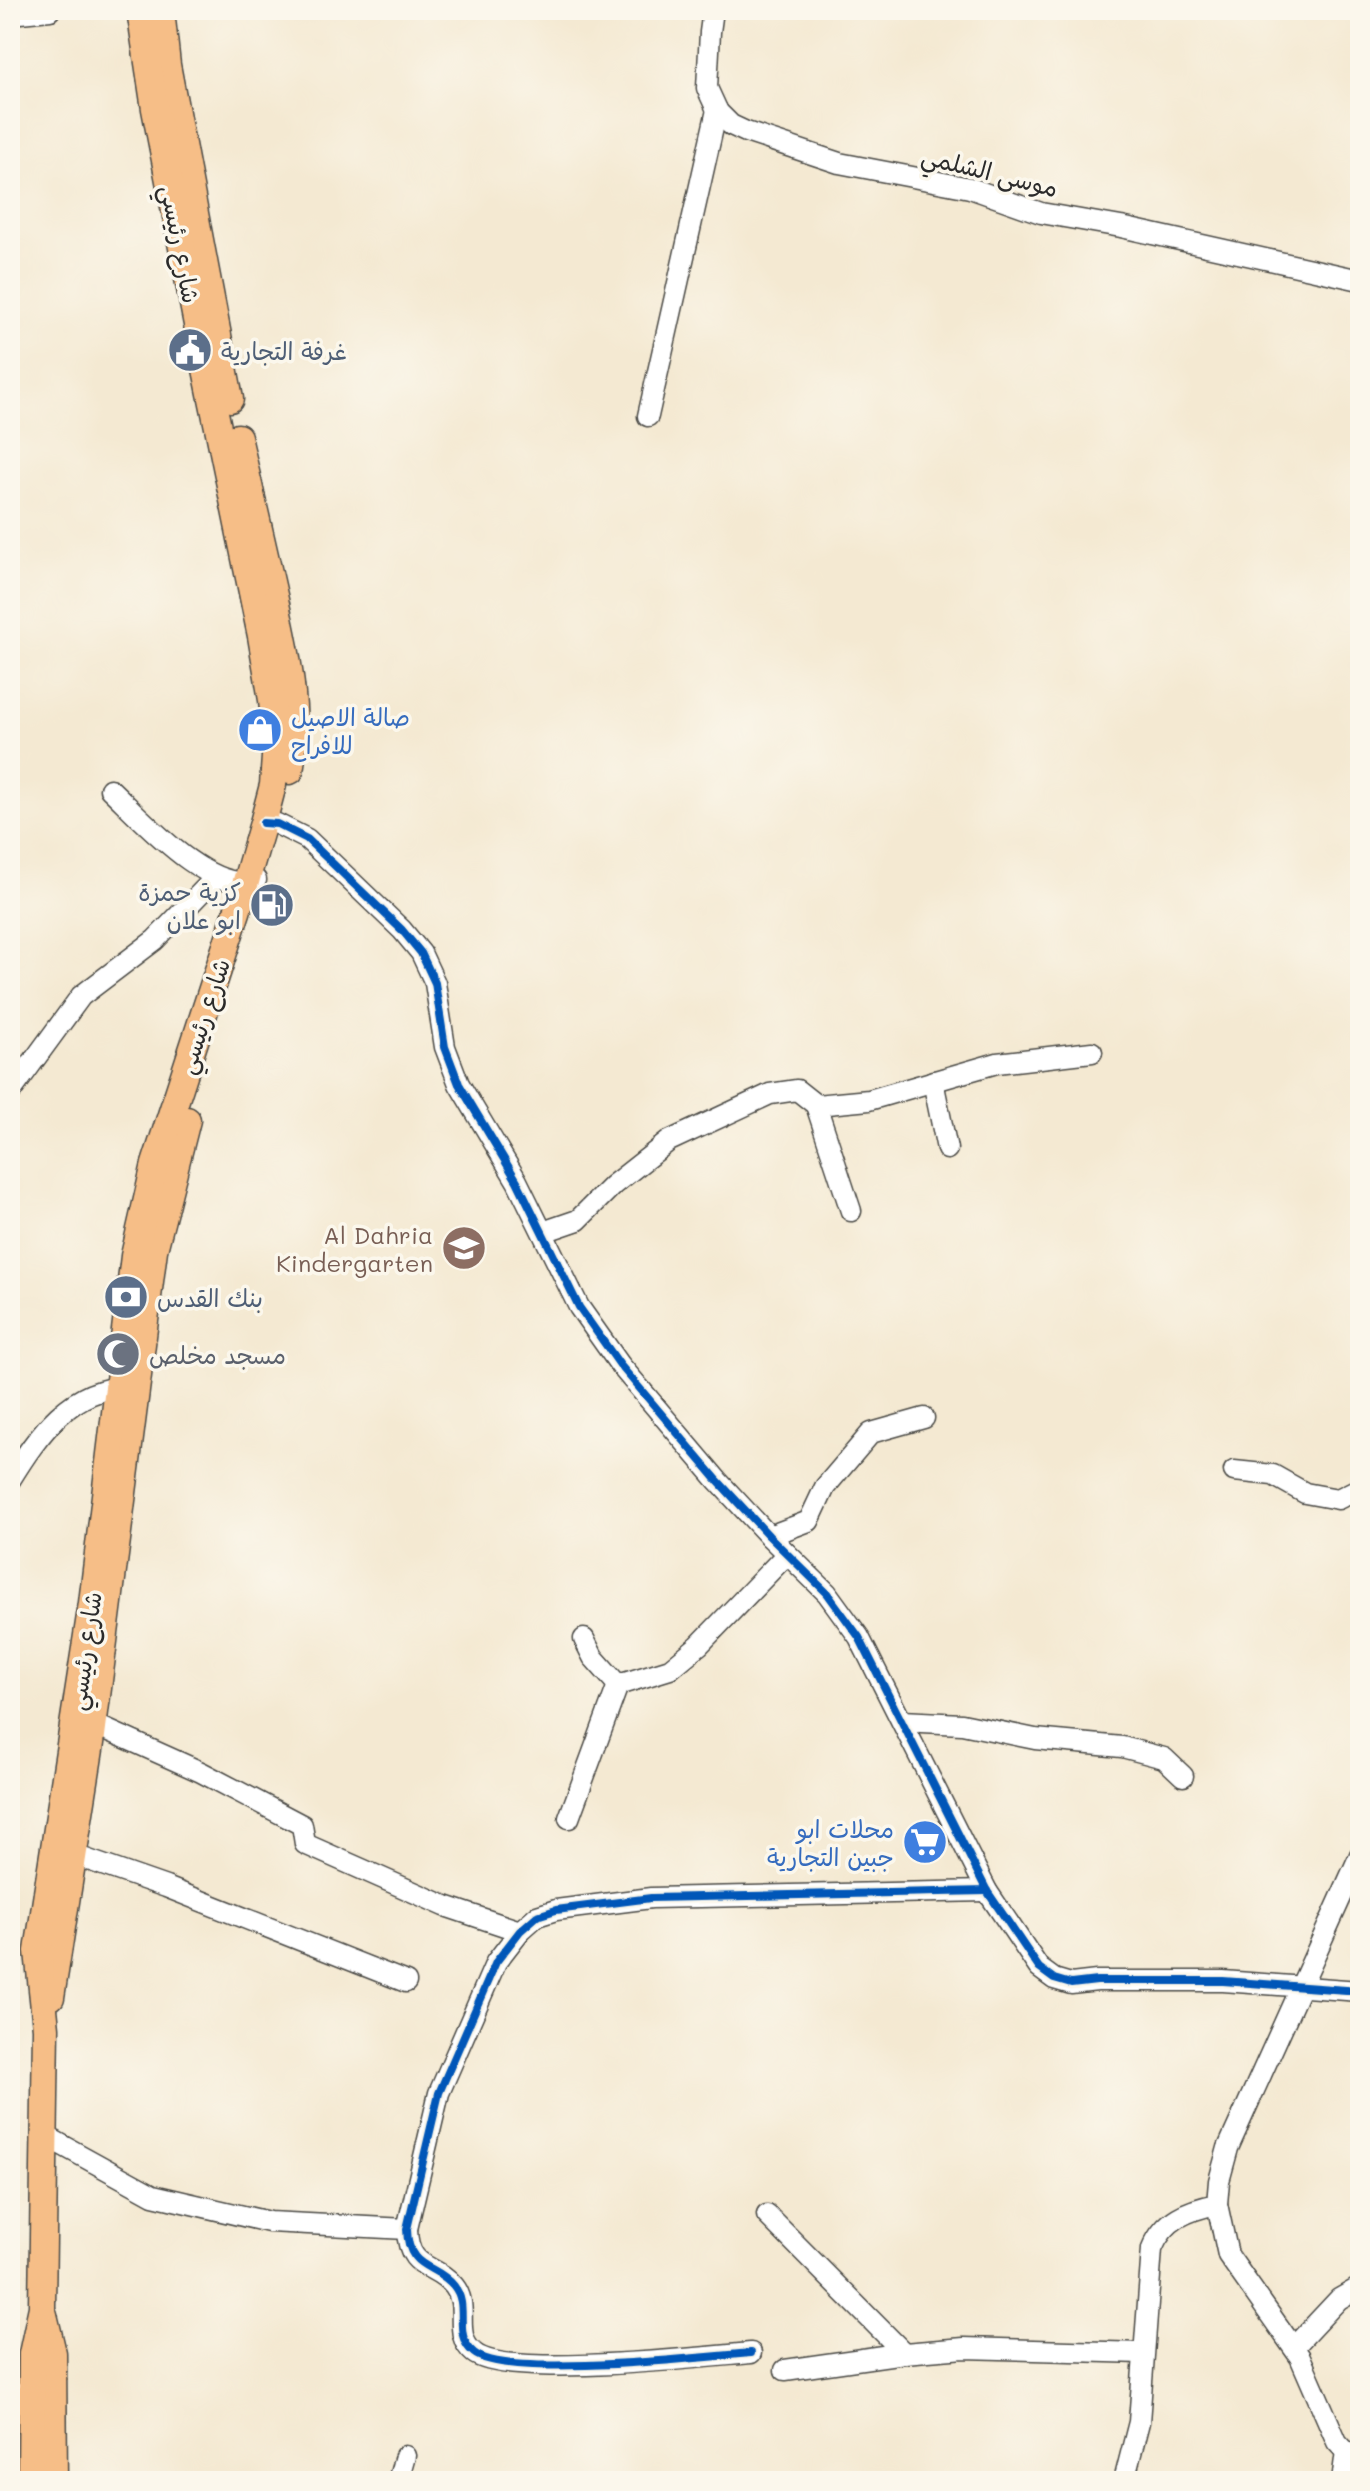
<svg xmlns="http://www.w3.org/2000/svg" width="1370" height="2491" font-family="Mali,'Playpen Sans Arabic',sans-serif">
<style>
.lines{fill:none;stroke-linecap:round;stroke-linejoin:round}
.minor-casing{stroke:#494844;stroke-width:23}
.major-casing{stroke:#494844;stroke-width:29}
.minor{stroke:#fff;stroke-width:20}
.major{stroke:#f6be87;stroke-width:26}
.cycleway-casing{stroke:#fbf7ec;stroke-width:13}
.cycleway{stroke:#0057b8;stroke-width:8}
.labels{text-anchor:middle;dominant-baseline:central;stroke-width:7;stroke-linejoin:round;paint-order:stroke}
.street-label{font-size:24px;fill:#2b2b2b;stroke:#fbf7ec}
.service-label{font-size:24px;fill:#4e5e75;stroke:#fbf7ec;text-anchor:start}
.shop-label{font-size:24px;fill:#366cbe;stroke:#fbf7ec;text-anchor:start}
.education-label{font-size:24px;fill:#785e54;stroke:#fbf7ec;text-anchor:end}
.worship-label{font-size:24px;fill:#5b616d;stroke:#fbf7ec;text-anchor:start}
</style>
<rect width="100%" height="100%" fill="#fbf7ec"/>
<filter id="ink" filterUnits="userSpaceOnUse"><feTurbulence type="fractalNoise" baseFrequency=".0125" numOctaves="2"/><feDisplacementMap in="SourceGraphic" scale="16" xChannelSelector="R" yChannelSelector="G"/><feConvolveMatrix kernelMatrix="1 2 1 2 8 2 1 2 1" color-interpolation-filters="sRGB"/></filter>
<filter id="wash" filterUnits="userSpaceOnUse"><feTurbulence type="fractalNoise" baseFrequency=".006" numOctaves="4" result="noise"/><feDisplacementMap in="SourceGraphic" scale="32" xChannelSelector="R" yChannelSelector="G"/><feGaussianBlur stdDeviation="1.8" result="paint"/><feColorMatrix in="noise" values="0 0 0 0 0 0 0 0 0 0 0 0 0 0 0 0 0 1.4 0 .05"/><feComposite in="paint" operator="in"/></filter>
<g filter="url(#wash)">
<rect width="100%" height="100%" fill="#f4e9d2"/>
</g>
<g filter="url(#ink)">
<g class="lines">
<g class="minor-casing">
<g id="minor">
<polyline points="713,10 710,32 707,88 718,112 731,125 746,132 839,163 970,188 1041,213 1121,227 1360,280"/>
<polyline points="10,14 50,10"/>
<polyline points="648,416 717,110"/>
<path d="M110,789c31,29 101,108 146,91"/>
<polyline points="263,823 277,824 307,839 402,930 421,953 435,983 445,1047 459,1084 517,1181 579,1307 620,1365 718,1481 769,1536 827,1593 859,1637 987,1891 1039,1968 1054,1979 1071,1984 1097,1981 1223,1981 1360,1991"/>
<polyline points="933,1081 947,1149"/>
<polyline points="10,1093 81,996 155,940 215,878"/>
<polyline points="816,1105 851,1211"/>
<polyline points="543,1232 578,1220 613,1185 669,1141 770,1094 797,1090 816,1105 869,1100 997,1063 1092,1052"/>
<polyline points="1234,1471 1273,1475 1305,1493 1338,1499 1360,1488"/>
<path d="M10,1480c28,-45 61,-94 119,-93"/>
<polyline points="769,1536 809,1521 825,1487 871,1433 924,1418"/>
<polyline points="584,1639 593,1657 618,1685 670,1669 699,1645 787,1554"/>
<polyline points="902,1721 962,1724 1035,1739 1122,1747 1164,1758 1183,1776"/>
<polyline points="94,1724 201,1772 302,1825 305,1844 445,1906 520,1931"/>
<polyline points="569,1818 618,1685"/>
<polyline points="61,1854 74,1855 166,1887 406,1982"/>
<polyline points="1360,1855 1228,2148 1219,2181 1217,2204 1228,2255 1300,2357 1337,2442 1360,2467"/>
<polyline points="44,2135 153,2195 269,2222 407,2229"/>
<polyline points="767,2215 904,2353"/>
<polyline points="1294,2347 1339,2299 1360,2287"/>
<path d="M751,2353c-48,4 -246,26 -277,0 -23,-19 -3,-46 -20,-67 -19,-24 -46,-14 -47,-57l32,-136 57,-131 24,-31 17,-15 19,-6 95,-12 336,-7"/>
<polyline points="785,2370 904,2353 964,2348 1143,2353"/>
<polyline points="10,2390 31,2400"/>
<polyline points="398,2481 405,2456"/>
<path d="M1124,2481l15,-59 13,-173c12,-30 36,-39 65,-45"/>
<polyline points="1342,2481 1346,2451"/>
</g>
</g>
<g class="major-casing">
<g id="major">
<polyline points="161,10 167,65 230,399"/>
<path d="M238,437c11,48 22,97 33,145 14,63 30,125 19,189"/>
<polyline points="51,1997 91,1743 154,1250 187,1120"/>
<polyline points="44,2315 53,2353 54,2481"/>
<polyline points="31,2481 32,2354 42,2307 46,2028 38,1951 92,1603 134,1256 155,1164 237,912 263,823 273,785 276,743 272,700 261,636 200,340 155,109 140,10"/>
</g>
</g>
<use href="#minor" class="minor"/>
<use href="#major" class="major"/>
<g class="cycleway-casing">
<g id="cycleway">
<polyline points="263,823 277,824 307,839 402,930 421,953 435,983 445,1047 459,1084 517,1181 579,1307 620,1365 718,1481 769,1536 827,1593 859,1637 987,1891 1039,1968 1054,1979 1071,1984 1097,1981 1223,1981 1360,1991"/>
<path d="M751,2353c-48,4 -246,26 -277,0 -23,-19 -3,-46 -20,-67 -19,-24 -46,-14 -47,-57l32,-136 57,-131 24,-31 17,-15 19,-6 95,-12 336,-7"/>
</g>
</g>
<use href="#cycleway" class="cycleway"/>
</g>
</g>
<defs>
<g id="civic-disc" transform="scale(2.3)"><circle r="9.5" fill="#5c6f8a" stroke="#fbf7ec"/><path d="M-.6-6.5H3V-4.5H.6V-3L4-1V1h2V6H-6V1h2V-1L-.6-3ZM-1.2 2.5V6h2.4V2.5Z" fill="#fff"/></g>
<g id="shop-disc" transform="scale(2.3)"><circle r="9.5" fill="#3f7fe0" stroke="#fbf7ec"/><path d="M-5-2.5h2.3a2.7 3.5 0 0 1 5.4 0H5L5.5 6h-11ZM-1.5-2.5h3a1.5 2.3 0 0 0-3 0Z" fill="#fff"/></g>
<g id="fuel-disc" transform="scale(2.3)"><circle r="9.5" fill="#5c6f8a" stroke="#fbf7ec"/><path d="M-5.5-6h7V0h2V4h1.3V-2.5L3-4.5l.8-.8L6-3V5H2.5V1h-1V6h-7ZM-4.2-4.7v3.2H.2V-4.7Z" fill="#fff"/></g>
<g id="school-disc" transform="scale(2.3)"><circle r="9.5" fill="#8d6e63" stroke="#fbf7ec"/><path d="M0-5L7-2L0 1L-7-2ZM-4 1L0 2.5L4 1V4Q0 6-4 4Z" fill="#fff"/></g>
<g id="bank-disc" transform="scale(2.3)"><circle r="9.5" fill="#5c6f8a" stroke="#fbf7ec"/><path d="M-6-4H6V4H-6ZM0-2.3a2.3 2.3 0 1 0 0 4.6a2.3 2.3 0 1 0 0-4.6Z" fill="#fff"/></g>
<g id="mosque-disc" transform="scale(2.3)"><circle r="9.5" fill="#6b7280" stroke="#fbf7ec"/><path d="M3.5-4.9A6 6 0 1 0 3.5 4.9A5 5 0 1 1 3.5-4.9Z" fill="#fff"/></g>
<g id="supermarket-disc" transform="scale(2.3)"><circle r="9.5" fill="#3f7fe0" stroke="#fbf7ec"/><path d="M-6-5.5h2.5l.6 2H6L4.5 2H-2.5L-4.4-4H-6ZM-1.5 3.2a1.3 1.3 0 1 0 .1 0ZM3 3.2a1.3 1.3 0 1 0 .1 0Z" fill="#fff"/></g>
</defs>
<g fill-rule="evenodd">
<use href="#civic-disc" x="190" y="350"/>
<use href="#shop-disc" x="260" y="730"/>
<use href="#fuel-disc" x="272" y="905"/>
<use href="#school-disc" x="464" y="1248"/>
<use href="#bank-disc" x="126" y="1297"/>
<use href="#mosque-disc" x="118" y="1354"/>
<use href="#supermarket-disc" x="925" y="1842"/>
</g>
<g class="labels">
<g class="street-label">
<text transform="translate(990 171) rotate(14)">موسى الشلمي</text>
<text transform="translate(181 244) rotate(79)">شارع رئيسي</text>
<text transform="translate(203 1016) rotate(-72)">شارع رئيسي</text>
<text transform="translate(84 1651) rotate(-82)">شارع رئيسي</text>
</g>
<g class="service-label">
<text x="221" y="350">غرفة التجارية</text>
<text x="241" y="891" text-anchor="end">كزية حمزة<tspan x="241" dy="28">ابو علان</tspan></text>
<text x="157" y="1297">بنك القدس</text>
</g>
<g class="shop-label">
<text x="291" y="716">صالة الاصيل<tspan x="291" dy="28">للافراح</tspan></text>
<text x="894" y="1828" text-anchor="end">محلات ابو<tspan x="894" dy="28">جبين التجارية</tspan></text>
</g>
<g class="education-label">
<text x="433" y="1234">Al Dahria<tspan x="433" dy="28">Kindergarten</tspan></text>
</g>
<g class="worship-label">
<text x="149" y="1354">مسجد مخلص</text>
</g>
</g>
<rect width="1370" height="2491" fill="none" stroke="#fbf7ec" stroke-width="40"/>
</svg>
